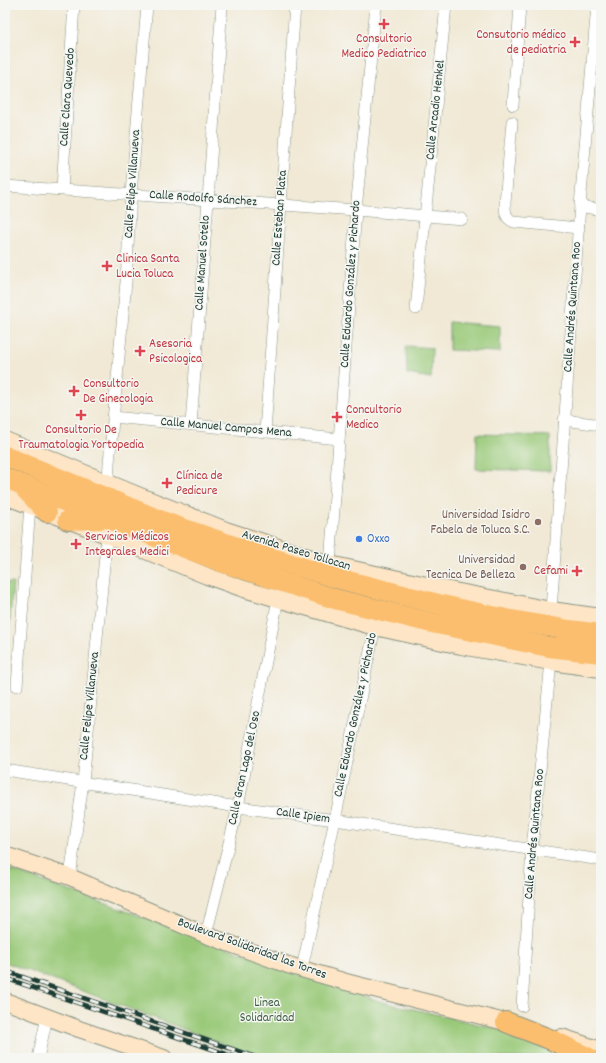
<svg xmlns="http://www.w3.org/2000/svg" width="606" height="1063" font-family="Dekko,sans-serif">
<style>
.green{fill:#99c978;stroke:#5c8356}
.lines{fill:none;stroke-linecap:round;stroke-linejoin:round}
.street-casing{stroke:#889384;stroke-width:12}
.secondary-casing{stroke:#889384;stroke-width:18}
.highway-casing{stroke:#889384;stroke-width:22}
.street{stroke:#fff;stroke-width:11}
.secondary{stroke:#fde5c5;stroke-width:16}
.highway{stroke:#fbbe6e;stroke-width:20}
.rail-casing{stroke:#1f3d34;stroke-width:4.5}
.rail{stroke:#f6f6f2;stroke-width:3;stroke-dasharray:9;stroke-linecap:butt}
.health-dot{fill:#e0444e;stroke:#f6f6f2;stroke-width:1.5}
.education-dot{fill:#8d6e63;stroke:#f6f6f2;stroke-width:1.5}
.shop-dot{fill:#3f7fe0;stroke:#f6f6f2;stroke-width:1.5}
.labels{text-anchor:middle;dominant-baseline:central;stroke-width:3;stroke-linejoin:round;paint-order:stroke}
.health-label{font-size:13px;fill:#be3a42;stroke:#f6f6f2;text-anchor:start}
.street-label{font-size:13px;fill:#1f3d34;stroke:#f6f6f2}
.education-label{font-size:13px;fill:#785e54;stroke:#f6f6f2;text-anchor:end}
.shop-label{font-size:13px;fill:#366cbe;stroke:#f6f6f2;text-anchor:start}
.park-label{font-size:13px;fill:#3e6045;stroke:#f6f6f2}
</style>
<rect width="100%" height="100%" fill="#f6f6f2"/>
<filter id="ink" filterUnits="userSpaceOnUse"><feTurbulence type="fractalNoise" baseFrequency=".025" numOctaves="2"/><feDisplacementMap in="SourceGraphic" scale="8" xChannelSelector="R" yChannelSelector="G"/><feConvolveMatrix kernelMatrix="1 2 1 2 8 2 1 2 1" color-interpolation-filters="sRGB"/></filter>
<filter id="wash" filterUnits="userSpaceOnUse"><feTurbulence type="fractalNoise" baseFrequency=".012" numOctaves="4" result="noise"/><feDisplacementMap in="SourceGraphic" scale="16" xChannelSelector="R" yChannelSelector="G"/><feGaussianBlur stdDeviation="0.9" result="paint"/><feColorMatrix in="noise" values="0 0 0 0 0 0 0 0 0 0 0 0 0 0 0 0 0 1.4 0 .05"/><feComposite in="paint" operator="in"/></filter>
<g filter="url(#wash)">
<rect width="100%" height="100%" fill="#f1e9d5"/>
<g class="green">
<polygon points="449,322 500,326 500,352 449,350"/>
<polygon points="406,346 432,348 431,378 407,374"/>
<polygon points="477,434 550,436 550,471 476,469"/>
<polygon points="5,583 13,583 9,629 5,629"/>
<polygon points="5,868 379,1001 508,1031 571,1058 261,1058 5,962"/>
</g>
</g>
<g filter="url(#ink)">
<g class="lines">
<g class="street-casing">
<g id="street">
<polyline points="513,105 520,5"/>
<path d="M512,122l-7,81c0,9 0,15 9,19l65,6"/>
<polyline points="5,186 356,210 462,219"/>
<polyline points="62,189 74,5"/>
<polyline points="580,206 601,210"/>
<polyline points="416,309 446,5"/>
<polyline points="113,417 339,439"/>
<polyline points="564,420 601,425"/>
<polyline points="191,424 208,200 222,5"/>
<polyline points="265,432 295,5"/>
<polyline points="108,482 109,463 126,282 131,194 147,5"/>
<polyline points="330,564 356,210 376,5"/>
<polyline points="551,610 580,206 597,5"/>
<polyline points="17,686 30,505"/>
<polyline points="5,770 238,807 335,820 601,860"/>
<polyline points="70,877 83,782 107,535"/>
<polyline points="206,935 238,807 278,599"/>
<polyline points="302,968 335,820 375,627"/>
<polyline points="522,1006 532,849 551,662"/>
<polyline points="38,1058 47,1017"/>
</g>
</g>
<g class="secondary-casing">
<g id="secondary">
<polyline points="5,440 140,496 226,530 330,564 454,591 551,610 601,617"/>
<polyline points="5,496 107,535 207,576 244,589 278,599 375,627 461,646 551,662 601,669"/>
<polyline points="5,855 70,877 206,935 288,965 346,982 517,1025"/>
<polyline points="5,1001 79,1029 164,1058"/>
<polyline points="562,1037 601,1050"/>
</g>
</g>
<g class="highway-casing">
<g id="highway">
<polyline points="5,456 167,523 234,546 336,578 442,605 506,619 569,630 601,634"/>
<polyline points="5,478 109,519 224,563 335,599 432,623 491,635 549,647 601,653"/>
<polyline points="25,489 47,512"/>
<polyline points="68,520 100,519"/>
<polyline points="506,1022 552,1040 589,1058"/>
</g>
</g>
<use href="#street" class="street"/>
<use href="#secondary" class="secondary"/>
<use href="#highway" class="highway"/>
<g class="rail-casing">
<g id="rail">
<polyline points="5,971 258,1058"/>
<polyline points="5,978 238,1058"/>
</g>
</g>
<use href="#rail" class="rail"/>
</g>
</g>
<g class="health-dot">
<path d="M382 18h4v4h4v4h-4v4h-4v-4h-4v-4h4z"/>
<path d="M573 36h4v4h4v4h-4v4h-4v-4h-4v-4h4z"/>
<path d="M105 260h4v4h4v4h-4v4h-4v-4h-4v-4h4z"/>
<path d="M138 345h4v4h4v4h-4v4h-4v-4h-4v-4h4z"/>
<path d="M72 385h4v4h4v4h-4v4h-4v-4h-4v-4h4z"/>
<path d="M79 409h4v4h4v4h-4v4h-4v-4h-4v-4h4z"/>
<path d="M335 411h4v4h4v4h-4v4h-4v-4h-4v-4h4z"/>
<path d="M165 477h4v4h4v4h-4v4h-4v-4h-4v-4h4z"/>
<path d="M74 538h4v4h4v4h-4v4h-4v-4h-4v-4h4z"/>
<path d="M575 565h4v4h4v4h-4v4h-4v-4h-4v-4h4z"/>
</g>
<g class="education-dot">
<circle cx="538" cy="522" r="4"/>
<circle cx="523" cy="567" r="4"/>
</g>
<circle class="shop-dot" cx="359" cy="539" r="4"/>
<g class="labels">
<g class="health-label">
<text x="566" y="35" text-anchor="end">Consutorio médico<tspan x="566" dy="15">de pediatria</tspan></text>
<text x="384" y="39" text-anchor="middle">Consultorio<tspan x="384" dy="15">Medico Pediatrico</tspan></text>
<text x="116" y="259">Clinica Santa<tspan x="116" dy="15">Lucia Toluca</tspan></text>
<text x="149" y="344">Asesoria<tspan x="149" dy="15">Psicologica</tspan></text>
<text x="83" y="384">Consultorio<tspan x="83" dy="15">De Ginecologia</tspan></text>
<text x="346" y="410">Concultorio<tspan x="346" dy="15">Medico</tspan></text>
<text x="81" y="430" text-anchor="middle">Consultorio De<tspan x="81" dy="15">Traumatologia Yortopedia</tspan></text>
<text x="176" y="476">Clínica de<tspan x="176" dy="15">Pedicure</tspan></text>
<text x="85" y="537">Servicios Médicos<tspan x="85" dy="15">Integrales Medici</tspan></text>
<text x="568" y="571" text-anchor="end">Cefami</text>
</g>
<g class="street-label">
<text transform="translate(68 97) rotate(-86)">Calle Clara Quevedo</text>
<text transform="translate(436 110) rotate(-84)">Calle Arcadio Henkel</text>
<text transform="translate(133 184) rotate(-86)">Calle Felipe Villanueva</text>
<text transform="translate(203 199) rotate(4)">Calle Rodolfo Sánchez</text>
<text transform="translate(280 218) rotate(-86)">Calle Esteban Plata</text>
<text transform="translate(203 263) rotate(-86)">Calle Manuel Sotelo</text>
<text transform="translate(351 284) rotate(-86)">Calle Eduardo González y Pichardo</text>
<text transform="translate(573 307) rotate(-86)">Calle Andrés Quintana Roo</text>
<text transform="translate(226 428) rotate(5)">Calle Manuel Campos Mena</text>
<text transform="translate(296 551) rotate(17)">Avenida Paseo Tollocan</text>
<text transform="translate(90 706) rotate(-84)">Calle Felipe Villanueva</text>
<text transform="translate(356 715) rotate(-78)">Calle Eduardo González y Pichardo</text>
<text transform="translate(245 768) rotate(-78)">Calle Gran Lago del Oso</text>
<text transform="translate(303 816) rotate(8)">Calle Ipiem</text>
<text transform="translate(535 834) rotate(-85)">Calle Andrés Quintana Roo</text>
<text transform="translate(252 949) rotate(20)">Boulevard Solidaridad las Torres</text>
</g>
<g class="education-label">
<text x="530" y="515">Universidad Isidro<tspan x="530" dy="15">Fabela de Toluca S.C.</tspan></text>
<text x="515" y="560">Universidad<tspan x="515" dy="15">Tecnica De Belleza</tspan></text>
</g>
<g class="shop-label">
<text x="367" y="539">Oxxo</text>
</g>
<g class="park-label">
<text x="267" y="1003">Linea<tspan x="267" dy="15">Solidaridad</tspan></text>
</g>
</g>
<rect width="606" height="1063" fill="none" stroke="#f6f6f2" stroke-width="20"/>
</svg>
